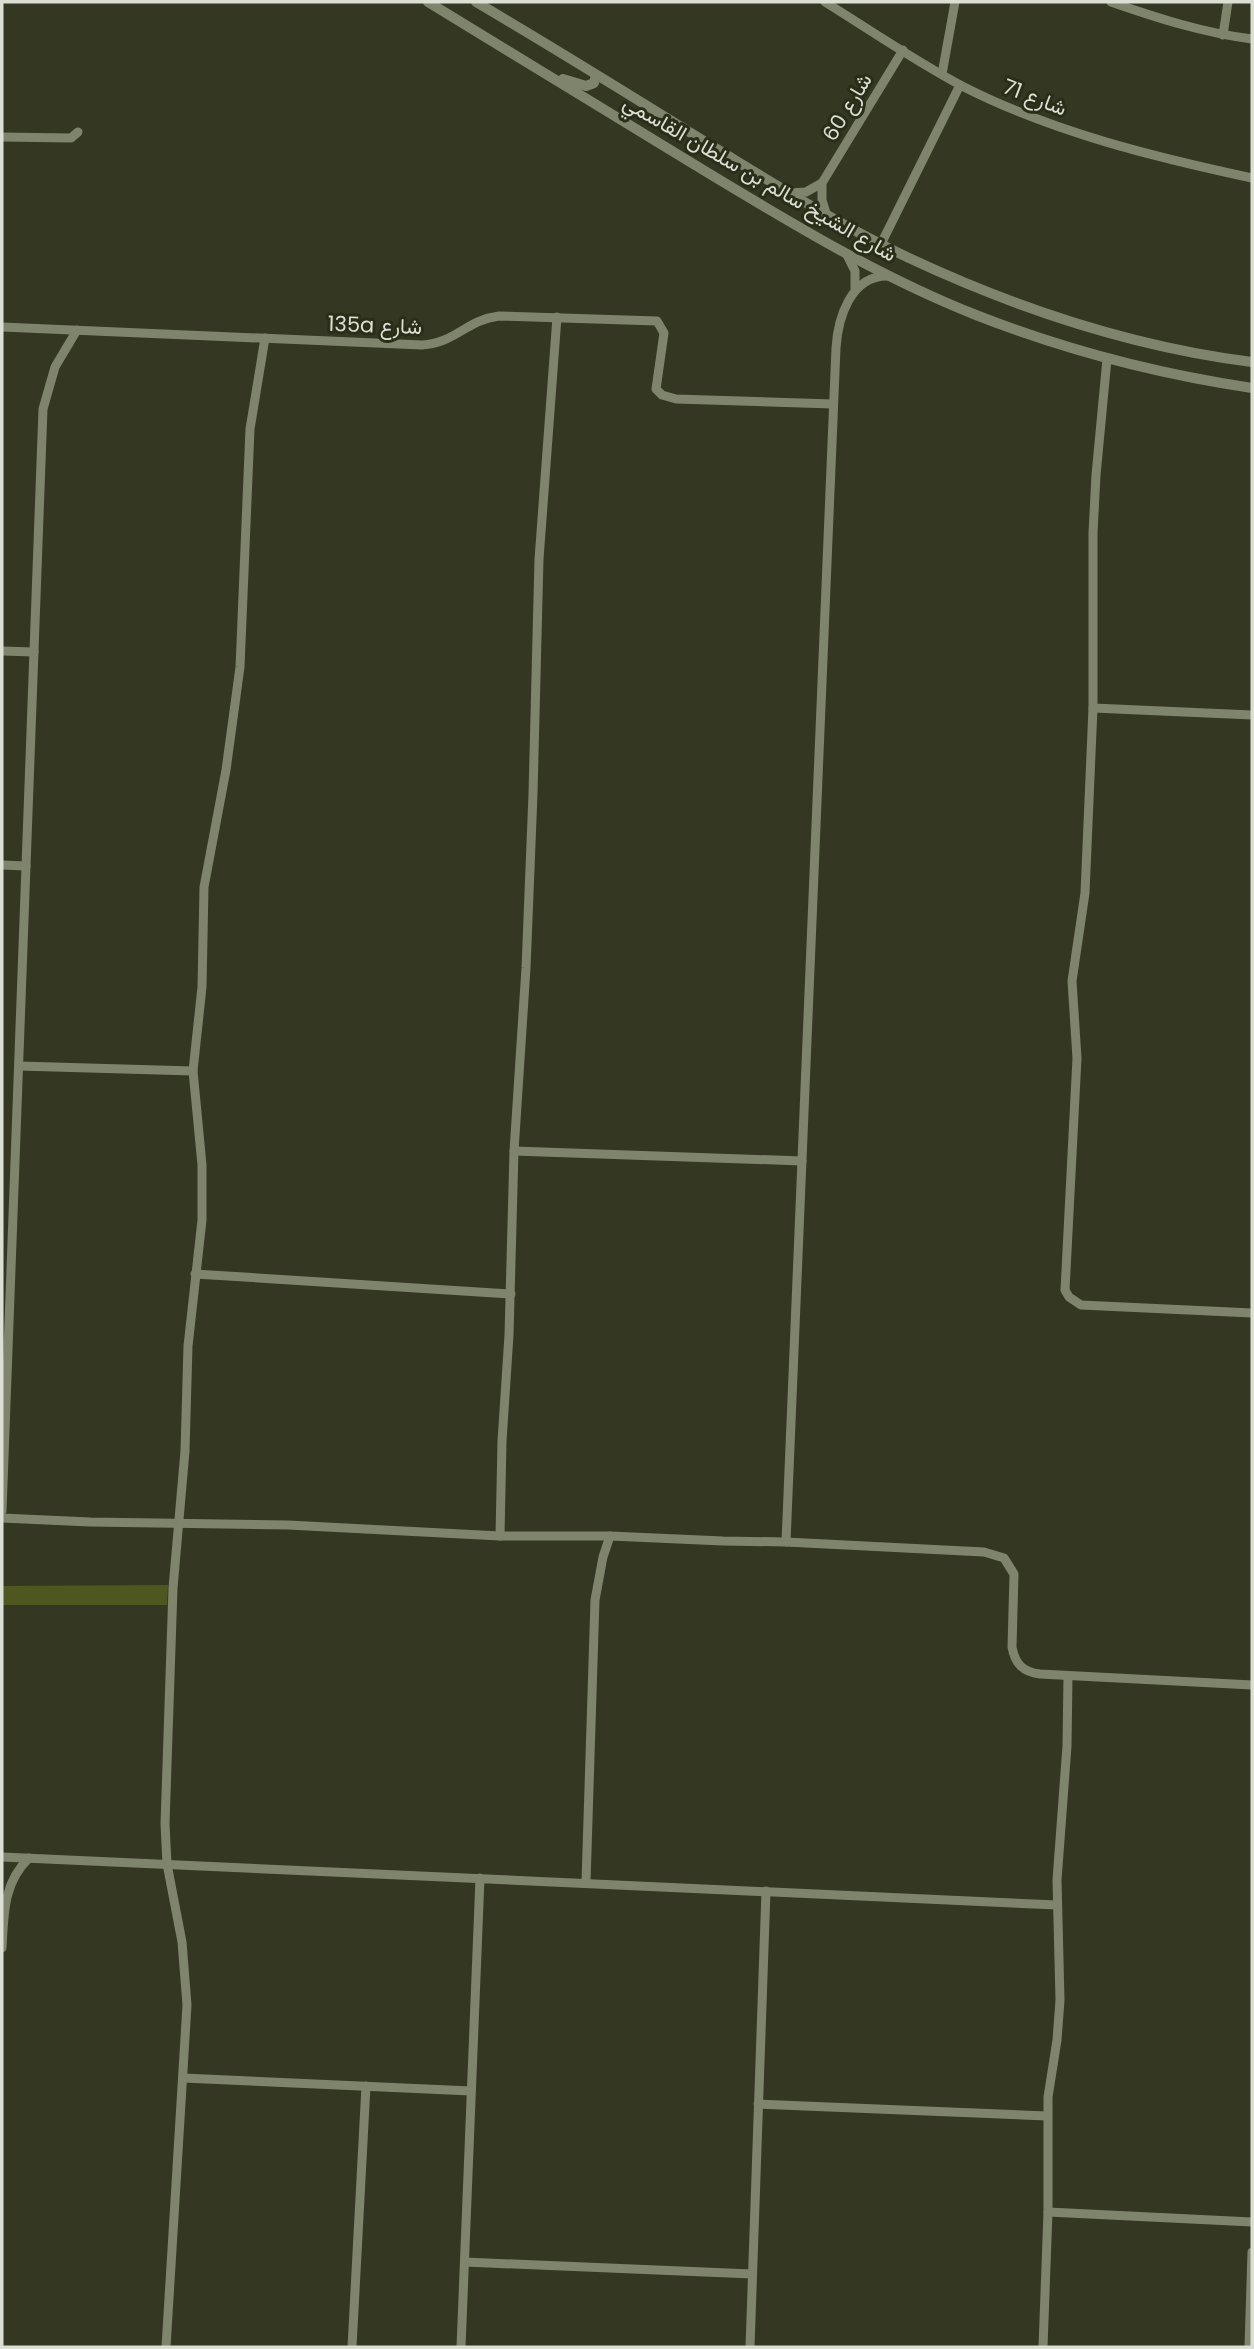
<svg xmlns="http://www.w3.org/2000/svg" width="1254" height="2349" font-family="Poppins,Vazirmatn,sans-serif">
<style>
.green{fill:#4e5720}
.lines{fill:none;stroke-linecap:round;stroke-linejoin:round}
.minor{stroke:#7f846c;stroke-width:9}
.tertiary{stroke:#7f846c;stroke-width:10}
.labels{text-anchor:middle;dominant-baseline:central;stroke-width:6;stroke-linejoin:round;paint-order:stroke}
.street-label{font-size:21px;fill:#dcdfd3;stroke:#2a2e19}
</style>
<rect width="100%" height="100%" fill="#343823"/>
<polygon class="green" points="168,1585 167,1605 2,1605 2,1586"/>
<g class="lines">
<g class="minor">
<path d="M825,2c45,28 90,59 137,84 90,46 192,71 290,92"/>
<path d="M1111,2c46,16 93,31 141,37"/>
<polyline points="1223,35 1228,2"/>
<polyline points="942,74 955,2"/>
<polyline points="2,137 71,138 78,132"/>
<polyline points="822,183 822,200 827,216"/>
<polyline points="790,193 806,192 822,183 903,50"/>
<polyline points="881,244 960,85"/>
<polyline points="847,255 855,271 855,289"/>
<path d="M2,327l420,18c34,-2 44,-25 77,-29l158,5 7,12 -8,56 6,6 14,4 157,5"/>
<polyline points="1107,359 1096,475 1093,533 1093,708 1085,893 1072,981 1077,1058 1065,1290 1069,1297 1081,1305 1252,1313"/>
<polyline points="2,651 34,652"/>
<polyline points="1093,708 1252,715"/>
<polyline points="2,865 26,866"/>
<polyline points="19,1066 193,1071"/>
<polyline points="514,1151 802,1161"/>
<polyline points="195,1274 511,1294"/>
<polyline points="2,1511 43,409 55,367 77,330"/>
<path d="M2,1518l88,4 198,3 212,11h110l113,5 63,1 198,10 20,6 10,16 -2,73c3,17 11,25 28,27l212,11"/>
<polyline points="500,1536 502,1441 509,1335 514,1151 526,968 533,794 539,559 557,317"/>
<path d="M786,1542l50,-1194c2,-31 15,-72 51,-72"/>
<polyline points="2,1857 1057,1905"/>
<polyline points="586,1882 595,1600 603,1557 610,1536"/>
<path d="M2,1948c2,-34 1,-65 27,-90"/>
<polyline points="183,2078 471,2091"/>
<polyline points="758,2104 1047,2116"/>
<polyline points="1048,2212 1252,2222"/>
<polyline points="465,2262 752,2274"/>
<polyline points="166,2347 187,2005 182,1942 167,1864 165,1824 173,1588 185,1451 188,1346 202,1220 202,1165 193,1071 202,987 204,887 226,770 240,667 250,429 265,338"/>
<polyline points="352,2347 366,2086"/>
<polyline points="461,2347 480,1878"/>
<polyline points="750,2347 766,1891"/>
<polyline points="1043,2347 1048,2212 1048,2097 1057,2040 1060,2000 1057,1880 1067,1746 1068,1676"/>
<polyline points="1249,2347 1252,2252"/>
</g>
<g class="tertiary">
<path d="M428,2c89,54 178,109 267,163 91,55 182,111 281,150 89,35 182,59 276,73"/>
<path d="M476,2c78,46 154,93 231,141 66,40 132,82 202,115 109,51 224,89 343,104"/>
<polyline points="563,79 586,86 594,83 596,75"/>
</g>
</g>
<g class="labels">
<g class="street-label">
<text transform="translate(1035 97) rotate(21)">شارع 71</text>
<text transform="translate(847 107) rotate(-59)">شارع 60</text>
<text transform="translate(760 178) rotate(30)">شارع الشيخ سالم بن سلطان القاسمي</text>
<text transform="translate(375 325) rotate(2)">135a شارع</text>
</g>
</g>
<rect width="1254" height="2349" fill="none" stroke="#dcdfd3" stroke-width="7"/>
</svg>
